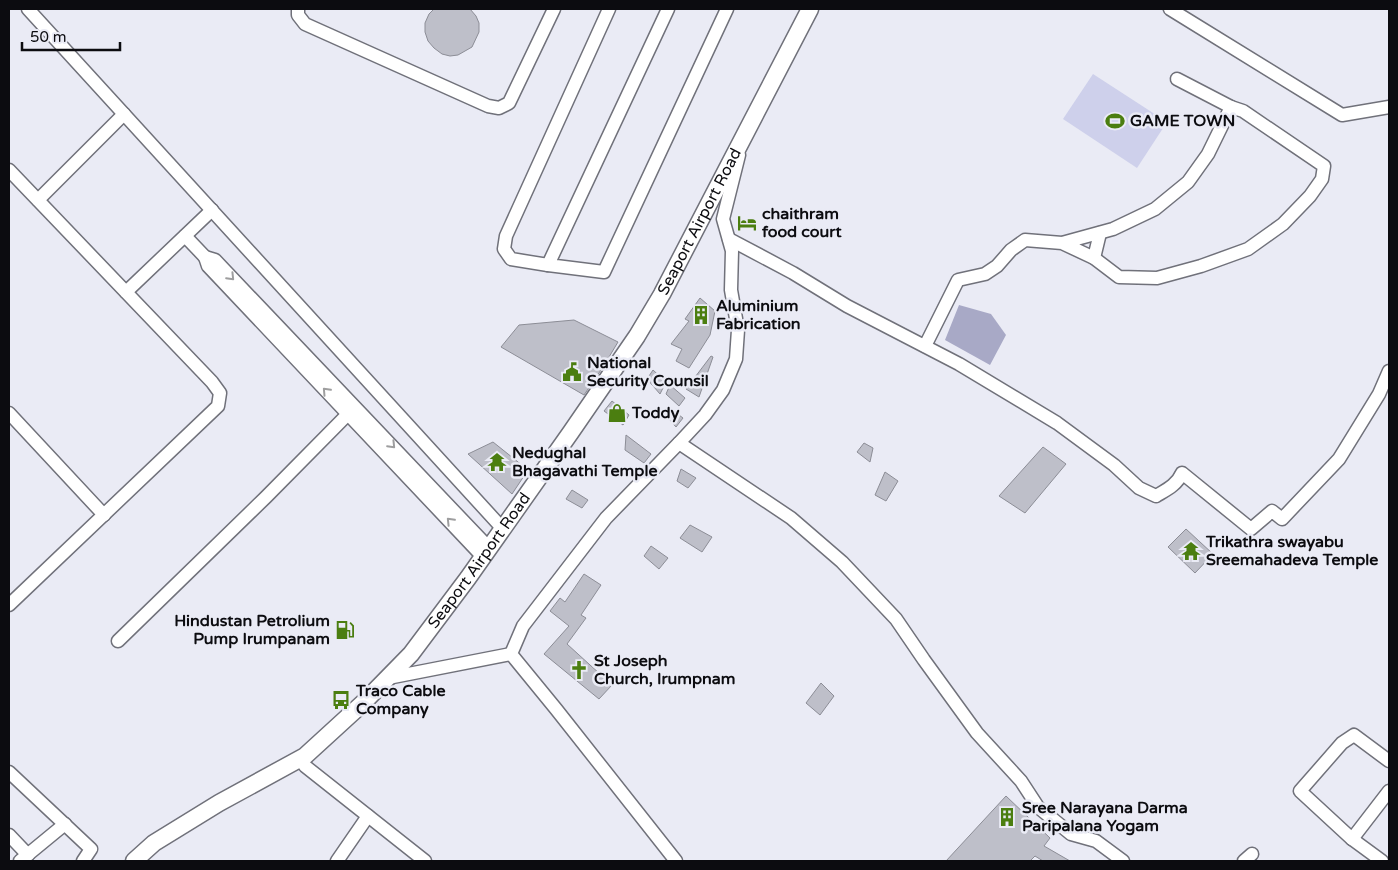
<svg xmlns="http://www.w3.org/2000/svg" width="1398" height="870" font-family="'Varela Round',sans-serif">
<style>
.pitch{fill:#ced0eb}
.water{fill:#a8a9c6}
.building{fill:#bebfc9;stroke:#8c8d96}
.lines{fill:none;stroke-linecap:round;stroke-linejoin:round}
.minor-casing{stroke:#70717a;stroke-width:15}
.major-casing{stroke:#70717a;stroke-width:19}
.minor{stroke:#fff;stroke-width:12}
.major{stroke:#fff;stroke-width:16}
.oneway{stroke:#9e9e9f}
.labels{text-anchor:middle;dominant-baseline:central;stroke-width:5;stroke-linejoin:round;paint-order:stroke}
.poi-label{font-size:16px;font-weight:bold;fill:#0c0c10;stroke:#eaebf5;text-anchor:start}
.street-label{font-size:16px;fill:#0c0c10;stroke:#eaebf5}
</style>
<rect width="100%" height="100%" fill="#eaebf5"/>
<polygon class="pitch" points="1093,74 1167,122 1137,168 1063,119"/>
<polygon class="water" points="959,305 991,314 1006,335 990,365 945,340"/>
<g class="building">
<polygon points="434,9 470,9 476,16 479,23 479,32 472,47 458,55 450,56 442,54 434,48 428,41 425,32 425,23 429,14"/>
<polygon points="700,298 715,311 710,335 689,368 676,361 682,349 671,344 689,321 685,319"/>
<polygon points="574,320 618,342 603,367 584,395 501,347 519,325"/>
<polygon points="711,356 713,357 699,397 686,389"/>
<polygon points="653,370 666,382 660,394 647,379"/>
<polygon points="670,385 685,398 679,406 666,394"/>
<polygon points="612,401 629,415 623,425 604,411"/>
<polygon points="675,412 683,418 676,427 669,419"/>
<polygon points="626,435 651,454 644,463 625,450"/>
<polygon points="493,442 528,470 512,494 468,454"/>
<polygon points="864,443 873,448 870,462 857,452"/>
<polygon points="1043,447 1066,464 1025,513 999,496"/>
<polygon points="681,469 696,478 688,488 677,481"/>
<polygon points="885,472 898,481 886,501 875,495"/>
<polygon points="572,490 588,500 582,508 566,499"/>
<polygon points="690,525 712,537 702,552 680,538"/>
<polygon points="1186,529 1213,554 1195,573 1168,547"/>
<polygon points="651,546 668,558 659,569 644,556"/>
<polygon points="584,574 601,585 581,615 586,618 567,644 612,685 599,699 544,654 569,626 550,611 560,598 565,602"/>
<polygon points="821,683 834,696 820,715 806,703"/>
<polygon points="1006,796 1050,838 1044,846 1070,861 1043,861 1035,856 1030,861 946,861"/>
</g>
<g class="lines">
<g class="minor-casing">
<g id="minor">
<polyline points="28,9 503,529"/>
<polyline points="298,9 298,15 305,24 488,106 499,108 509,103 554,9"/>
<polyline points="668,9 548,265 604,272 727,9"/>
<polyline points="1170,9 1342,115 1389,107"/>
<polyline points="1177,79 1231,107"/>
<polyline points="739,155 723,219 732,251 731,290 738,330 736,359 723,390 705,415 679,443 791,518 842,562 896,619 924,660 977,733 1021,781 1038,807 1071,834 1096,841 1123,861"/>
<polyline points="9,170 212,382 220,393 218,406 9,605"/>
<polyline points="38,200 124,114"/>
<polyline points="185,236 205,257"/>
<path d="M729,239l64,34 54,33 112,58 98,59 57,42 25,23 17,8c10,-6 21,-11 26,-23l69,56 21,-18 10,8 57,-60 40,-65 10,-23"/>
<polyline points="1094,258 1100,233"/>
<polyline points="548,265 511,259 504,249 506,236 609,9"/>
<polyline points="126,292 212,210"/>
<polyline points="925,346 958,280 985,274 997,266 1011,250 1025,240 1062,243 1094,258 1119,277 1157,278 1201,266 1248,249 1283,224 1310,196 1322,179 1324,166 1243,111 1231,107 1208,154 1188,182 1155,209 1113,229 1062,243"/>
<polyline points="9,413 104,515"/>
<polyline points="483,557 208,266 205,257 215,260 489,548"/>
<polyline points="118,641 266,497 348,414"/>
<polyline points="388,678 511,654"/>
<polyline points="300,759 305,766 425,861"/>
<polyline points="9,772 91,849 83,861"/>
<polyline points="9,835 28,855"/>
<polyline points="1352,839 1389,791"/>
<polyline points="20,861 65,824"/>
<polyline points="337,861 368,816"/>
<polyline points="676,861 556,709 511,654 523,626 606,518 679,443"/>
<polyline points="1244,861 1252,854"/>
<polyline points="1382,861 1352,839 1300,791 1342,743 1354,735 1389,761"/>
</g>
</g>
<g class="major-casing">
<g id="major">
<path id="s1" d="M134,861l20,-18 65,-40 86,-47 58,-53 48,-49 57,-76 103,-146 66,-96 25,-42 148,-285"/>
</g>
</g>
<use href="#minor" class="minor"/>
<use href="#major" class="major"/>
</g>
<defs><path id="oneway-chevron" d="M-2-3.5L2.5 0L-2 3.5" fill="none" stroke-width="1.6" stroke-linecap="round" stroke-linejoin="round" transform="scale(1.25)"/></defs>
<g class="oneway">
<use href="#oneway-chevron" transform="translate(231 277) rotate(46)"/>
<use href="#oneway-chevron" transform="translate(326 391) rotate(-133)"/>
<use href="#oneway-chevron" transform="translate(392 445) rotate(46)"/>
<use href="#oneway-chevron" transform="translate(450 521) rotate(-134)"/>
</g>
<defs>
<g id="stadium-bare" transform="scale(1.5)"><path d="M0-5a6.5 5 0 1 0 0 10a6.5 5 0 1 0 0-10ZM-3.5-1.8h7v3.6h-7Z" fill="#4b7e10" stroke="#eaebf5" stroke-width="2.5" paint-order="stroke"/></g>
<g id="hotel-bare" transform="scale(1.5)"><path d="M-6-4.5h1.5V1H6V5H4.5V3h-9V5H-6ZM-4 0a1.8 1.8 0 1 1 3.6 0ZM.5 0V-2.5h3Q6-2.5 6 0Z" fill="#4b7e10" stroke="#eaebf5" stroke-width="2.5" paint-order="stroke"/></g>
<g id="building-bare" transform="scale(1.5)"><path d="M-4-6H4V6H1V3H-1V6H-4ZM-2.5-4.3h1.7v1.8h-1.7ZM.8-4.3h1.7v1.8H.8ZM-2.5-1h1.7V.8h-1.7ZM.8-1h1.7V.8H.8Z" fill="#4b7e10" stroke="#eaebf5" stroke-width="2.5" paint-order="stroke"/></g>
<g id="civic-bare" transform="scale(1.5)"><path d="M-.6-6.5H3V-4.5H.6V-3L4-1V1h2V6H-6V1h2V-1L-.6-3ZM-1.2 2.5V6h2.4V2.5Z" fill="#4b7e10" stroke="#eaebf5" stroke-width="2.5" paint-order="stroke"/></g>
<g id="shop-bare" transform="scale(1.5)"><path d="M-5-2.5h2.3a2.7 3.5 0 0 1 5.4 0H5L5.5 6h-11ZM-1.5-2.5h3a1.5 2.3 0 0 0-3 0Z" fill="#4b7e10" stroke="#eaebf5" stroke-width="2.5" paint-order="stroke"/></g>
<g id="temple-bare" transform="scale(1.5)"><path d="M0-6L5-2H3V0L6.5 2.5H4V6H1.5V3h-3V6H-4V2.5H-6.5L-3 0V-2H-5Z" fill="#4b7e10" stroke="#eaebf5" stroke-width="2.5" paint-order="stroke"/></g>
<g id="fuel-bare" transform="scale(1.5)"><path d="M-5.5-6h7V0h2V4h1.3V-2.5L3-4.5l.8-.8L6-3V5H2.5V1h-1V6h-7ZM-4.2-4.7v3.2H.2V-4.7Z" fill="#4b7e10" stroke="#eaebf5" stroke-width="2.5" paint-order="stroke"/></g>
<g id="church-bare" transform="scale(1.5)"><path d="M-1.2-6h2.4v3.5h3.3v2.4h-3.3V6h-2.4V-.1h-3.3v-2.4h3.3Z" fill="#4b7e10" stroke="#eaebf5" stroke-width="2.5" paint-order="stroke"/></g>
<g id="bus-bare" transform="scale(1.5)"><path d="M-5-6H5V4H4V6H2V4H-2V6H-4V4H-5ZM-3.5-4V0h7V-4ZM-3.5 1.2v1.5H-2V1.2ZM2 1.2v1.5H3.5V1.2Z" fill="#4b7e10" stroke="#eaebf5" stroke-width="2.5" paint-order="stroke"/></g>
</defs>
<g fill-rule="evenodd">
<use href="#stadium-bare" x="1115" y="121"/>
<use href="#hotel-bare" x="747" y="223"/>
<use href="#building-bare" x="701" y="315"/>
<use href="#civic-bare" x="572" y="372"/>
<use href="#shop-bare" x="617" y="413"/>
<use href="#temple-bare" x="497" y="462"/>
<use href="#temple-bare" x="1191" y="551"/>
<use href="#fuel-bare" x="345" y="630"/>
<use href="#church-bare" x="579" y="670"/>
<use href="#bus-bare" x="341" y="700"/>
<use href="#building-bare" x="1007" y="817"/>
</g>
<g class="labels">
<g class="poi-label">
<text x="1130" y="121">GAME TOWN</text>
<text x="762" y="214">chaithram<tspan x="762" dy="18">food court</tspan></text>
<text x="716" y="306">Aluminium<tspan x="716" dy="18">Fabrication</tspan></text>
<text x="587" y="363">National<tspan x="587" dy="18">Security Counsil</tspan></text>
<text x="632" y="413">Toddy</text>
<text x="512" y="453">Nedughal<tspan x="512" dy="18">Bhagavathi Temple</tspan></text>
<text x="1206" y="542">Trikathra swayabu<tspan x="1206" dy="18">Sreemahadeva Temple</tspan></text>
<text x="330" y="621" text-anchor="end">Hindustan Petrolium<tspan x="330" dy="18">Pump Irumpanam</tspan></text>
<text x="594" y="661">St Joseph<tspan x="594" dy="18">Church, Irumpnam</tspan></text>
<text x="356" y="691">Traco Cable<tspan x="356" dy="18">Company</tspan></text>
<text x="1022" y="808">Sree Narayana Darma<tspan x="1022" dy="18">Paripalana Yogam</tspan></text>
</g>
<g class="street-label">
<text stroke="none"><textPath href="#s1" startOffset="869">Seaport Airport Road</textPath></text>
<text stroke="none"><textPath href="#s1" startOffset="464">Seaport Airport Road</textPath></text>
</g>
</g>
<rect width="1398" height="870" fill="none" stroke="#0c0c10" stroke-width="20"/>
<path d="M22 42v8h98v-8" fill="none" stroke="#0c0c10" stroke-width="2.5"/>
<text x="30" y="42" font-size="15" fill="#0c0c10" stroke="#eaebf5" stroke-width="4" paint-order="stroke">50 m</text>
</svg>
